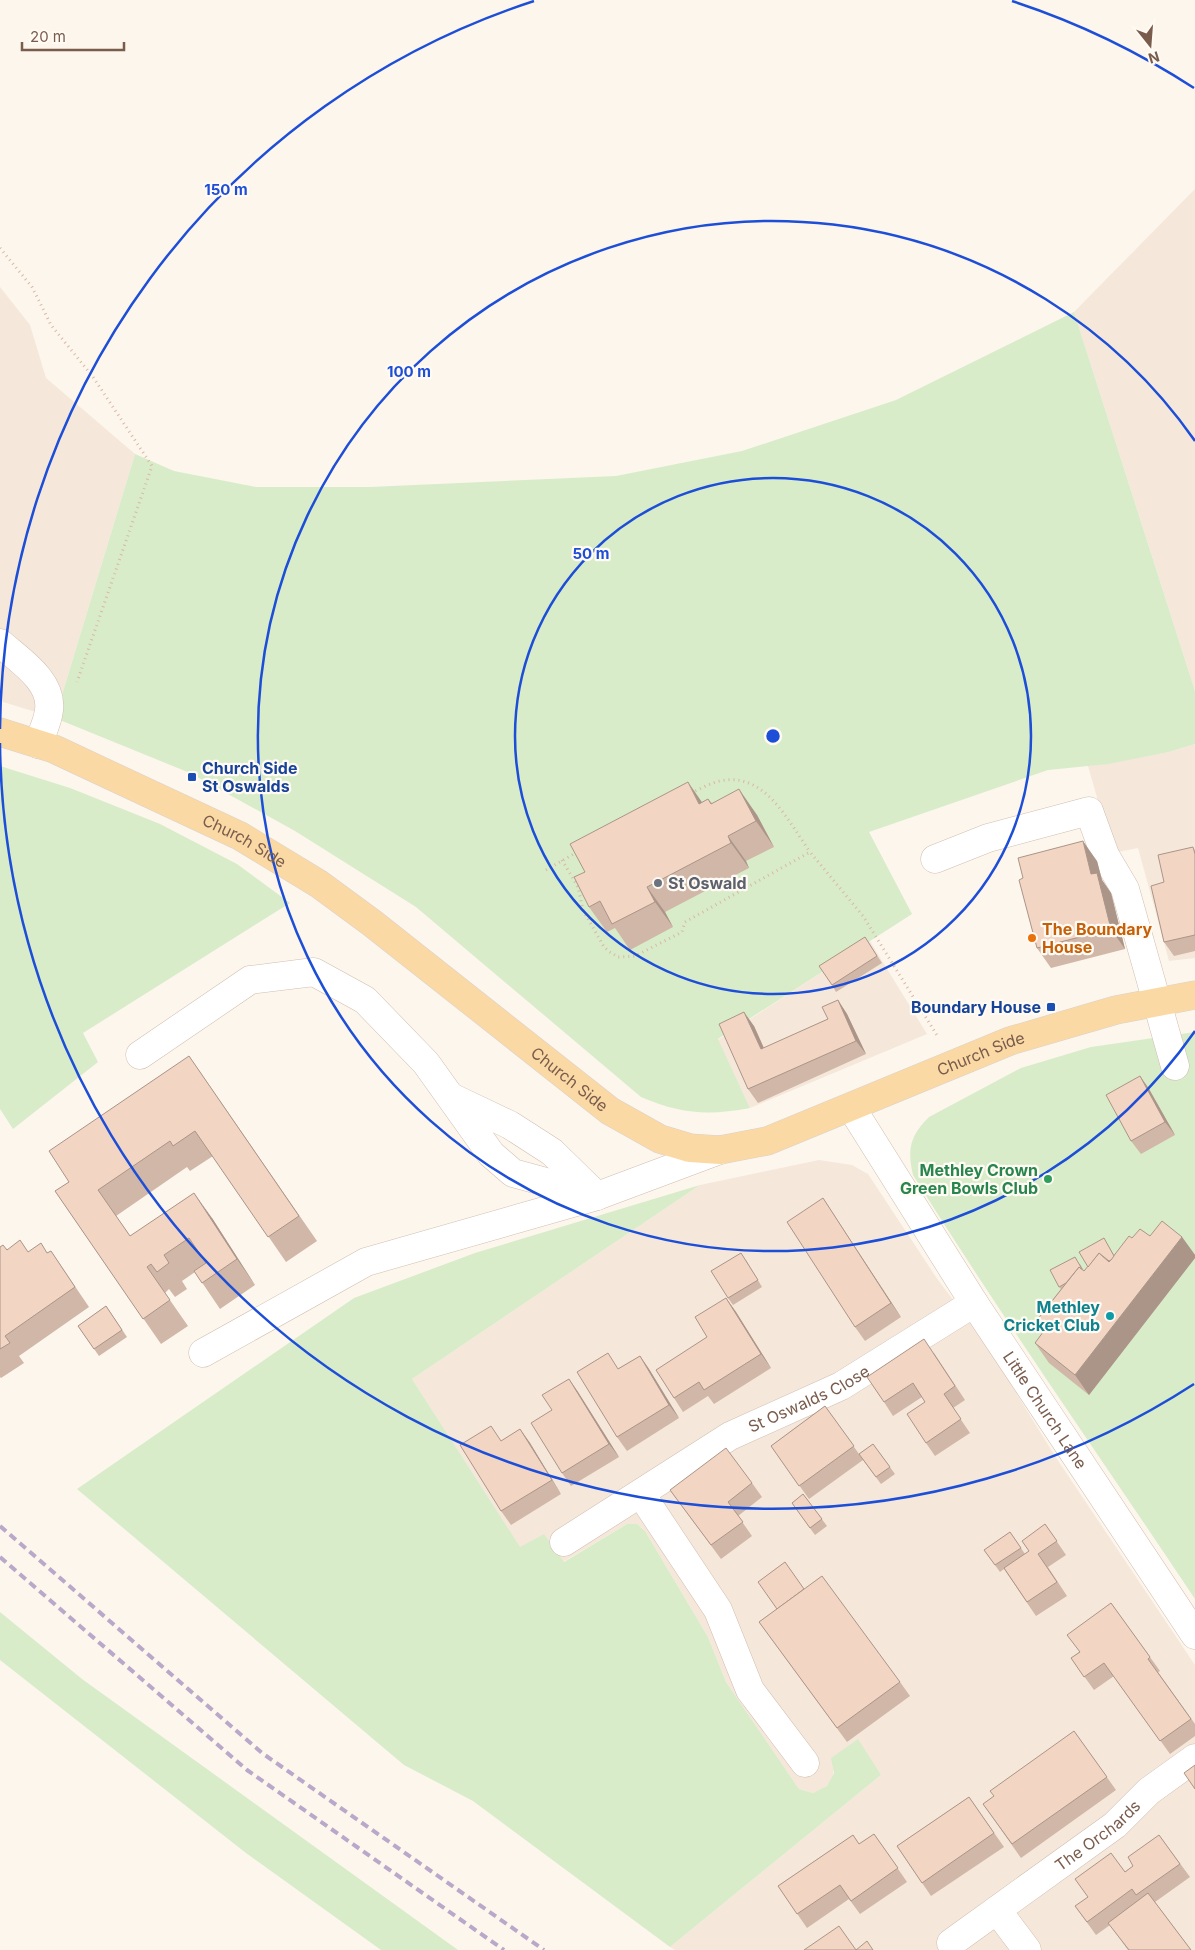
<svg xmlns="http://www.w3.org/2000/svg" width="1195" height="1950" font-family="Inter,sans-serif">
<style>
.residential{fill:#f5e8da}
.green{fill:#d8ecc9}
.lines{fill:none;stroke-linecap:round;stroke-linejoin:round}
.minor-casing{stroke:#d1beb0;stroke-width:29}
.major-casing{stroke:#dad1cd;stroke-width:29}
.path{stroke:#d9b8a5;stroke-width:3;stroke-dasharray:1 4;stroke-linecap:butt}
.minor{stroke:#fff;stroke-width:28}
.major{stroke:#fbd9a5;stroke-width:28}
.rail{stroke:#b9a8c9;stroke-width:4;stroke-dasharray:8 5;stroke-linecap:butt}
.wall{fill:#d1b7a8}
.shaded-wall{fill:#aa9588}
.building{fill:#f3d5c3;stroke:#aa9588}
.ring{fill:none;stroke:#1d4ed8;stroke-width:2.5}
.transit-dot{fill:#1a4fb4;stroke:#fffaf3;stroke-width:2}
.worship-dot{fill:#6b7280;stroke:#fffaf3;stroke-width:2}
.food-dot{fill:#e8710a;stroke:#fffaf3;stroke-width:2}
.leisure-dot{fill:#2e9e5b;stroke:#fffaf3;stroke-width:2}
.culture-dot{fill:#0f9aa8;stroke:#fffaf3;stroke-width:2}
.labels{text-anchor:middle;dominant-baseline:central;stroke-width:4.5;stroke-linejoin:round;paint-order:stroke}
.transit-label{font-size:16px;font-weight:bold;fill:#164399;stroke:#fffaf3;text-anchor:start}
.street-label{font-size:16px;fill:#7a5c4d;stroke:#fffaf3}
.worship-label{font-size:16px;font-weight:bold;fill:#5b616d;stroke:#fffaf3;text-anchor:start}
.food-label{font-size:16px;font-weight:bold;fill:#c56008;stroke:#fffaf3;text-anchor:start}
.leisure-label{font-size:16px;font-weight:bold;fill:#27864d;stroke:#fffaf3;text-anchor:end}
.culture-label{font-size:16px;font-weight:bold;fill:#0d838f;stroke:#fffaf3;text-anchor:end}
.centre{fill:#1d4ed8;stroke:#fffaf3;stroke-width:2.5}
.ring-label{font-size:15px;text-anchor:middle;font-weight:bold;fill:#1d4ed8;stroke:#fffaf3;stroke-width:4.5;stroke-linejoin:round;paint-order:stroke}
</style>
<rect width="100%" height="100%" fill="#fdf6ec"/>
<g class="residential">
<polygon points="1195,189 1195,691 1074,312"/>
<polygon points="0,287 30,325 46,378 135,454 55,718 0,701"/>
<polygon points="1195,744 1195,958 1169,961 1138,848 1113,853 1088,766 1169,752"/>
<polygon points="870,941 927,1034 750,1108 718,1040"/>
<polygon points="819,1160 852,1165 868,1174 938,1280 981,1336 1055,1456 1195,1665 1195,1950 675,1950 670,1947 881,1775 834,1766 832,1781 821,1791 813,1793 799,1789 726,1682 708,1637 645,1531 641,1527 627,1524 563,1562 520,1548 412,1379 700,1185"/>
</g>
<g class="green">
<path d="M1074,312l121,379v53l-26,8 -61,12 -60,6 -179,62 43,82 -194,125 32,69c-42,8 -69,6 -109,-11l-225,-190 -121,-76 -105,-58 -135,-55 80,-264 39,17 82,16h114l246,-11 126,-25 154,-51z"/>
<polygon points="0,766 70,788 160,824 237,864 290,903 83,1033 98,1062 13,1129 0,1109"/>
<path d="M1195,1032v567c-94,-141 -192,-280 -282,-424 -6,-26 -3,-39 16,-58l92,-49 70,-21z"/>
<polygon points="700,1185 412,1379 520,1547 544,1534 564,1562 627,1524 637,1524 645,1531 708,1637 726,1682 799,1789 813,1793 827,1786 834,1773 831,1758 858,1739 881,1775 670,1947 473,1801 404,1765 77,1489 354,1298 475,1253"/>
<polygon points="0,1612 82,1679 458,1950 381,1950 246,1853 0,1660"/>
</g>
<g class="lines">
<g class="minor-casing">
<g id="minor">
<path d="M0,643c19,17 53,38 49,67 -1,11 -7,23 -11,34"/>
<polyline points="935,859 988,838 1089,811 1105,855 1125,889 1175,1066"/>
<polyline points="140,1055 250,980 314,972 365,1000 426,1063 491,1154 513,1173 597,1196"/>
<polyline points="451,1097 510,1125 552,1152 596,1195"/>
<path id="s1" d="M851,1107l123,196 221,332"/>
<polyline points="203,1353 366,1262 597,1196 720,1150"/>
<polyline points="641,1494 718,1610 750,1690 805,1763"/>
<path id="s2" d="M564,1542l166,-106 111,-50 133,-83"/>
<polyline points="997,1910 1027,1950"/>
<path id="s3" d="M951,1943l164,-118 34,-34 46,-33"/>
</g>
</g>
<g class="major-casing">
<g id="major">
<path id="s4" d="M0,732l54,17 186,87 79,48 53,39 238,188 50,28 30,9 30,2 47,-9 243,-100 106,-31 79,-15"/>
</g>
</g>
<g class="path">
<polyline points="0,248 32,287 51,325 93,377 152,466 77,682"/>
<path d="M691,793c9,-4 19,-10 29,-12 45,-10 68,40 90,71"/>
<polyline points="562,860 578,887 583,910 604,947 610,952 618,957 635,956 682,932 685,922 810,852 863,916 938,1037"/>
<polyline points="546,870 577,852"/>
</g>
<use href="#minor" class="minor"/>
<use href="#major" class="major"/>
<g class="rail">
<polyline points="0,1526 262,1753 544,1950"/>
<polyline points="0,1557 247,1770 504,1950"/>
</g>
</g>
<g class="wall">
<polygon points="708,799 712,803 757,815 774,847 746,861 749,868 665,912 673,927 630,950 615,928 607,932 589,907 585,872"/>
<polygon points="1195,849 1195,951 1174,956 1164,942 1164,882"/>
<polygon points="1097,861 1102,880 1111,893 1125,949 1051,968 1037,948"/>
<polygon points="865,937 882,963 836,992 832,985"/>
<polygon points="838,1000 847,1014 866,1054 758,1103 748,1089 754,1026 764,1048 828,1019"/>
<polygon points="189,1056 317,1241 286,1262 213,1156 190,1171 187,1167 116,1216 130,1236 212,1218 255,1285 220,1309 195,1272 182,1281 187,1289 175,1297 169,1289 165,1293 188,1326 161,1344 55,1191 69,1182"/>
<polygon points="1140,1076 1149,1089 1175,1135 1141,1154 1131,1141"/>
<polygon points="823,1198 901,1317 865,1341 855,1327"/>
<polygon points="1150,1236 1182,1237 1195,1255 1195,1258 1089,1395 1049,1363 1035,1343 1044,1331 1037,1320 1061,1289 1059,1287 1080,1264 1084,1271 1108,1245 1114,1255 1132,1238"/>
<polygon points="0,1247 7,1249 28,1252 47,1253 51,1251 89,1307 19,1356 24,1363 1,1378 0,1377"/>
<polygon points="746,1260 762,1287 733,1305 728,1298"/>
<polygon points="726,1298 736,1312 771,1368 714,1404 708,1396 683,1412 674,1398 707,1337"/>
<polygon points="106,1306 127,1337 99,1356 78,1326"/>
<polygon points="934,1353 965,1400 953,1408 970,1433 935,1456 926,1443 925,1402 922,1397 893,1416 884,1402"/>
<polygon points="640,1356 649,1369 679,1418 627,1451 617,1437 619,1368"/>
<polygon points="569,1379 578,1392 619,1457 571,1486 562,1473 552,1410"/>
<polygon points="825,1406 859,1454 873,1444 895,1474 881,1484 863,1460 809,1499 771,1446"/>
<polygon points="520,1429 530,1443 561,1494 511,1525 501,1511 502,1441"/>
<polygon points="752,1483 762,1497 738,1516 752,1536 721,1559 670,1490"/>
<polygon points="803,1494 827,1526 815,1535 792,1503"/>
<polygon points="1045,1524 1066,1555 1048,1567 1067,1596 1036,1616 1004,1569 1000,1572 984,1550 1010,1532 1025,1554 1029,1551"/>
<polygon points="804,1589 900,1682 910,1696 847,1742 759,1622"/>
<polygon points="1111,1603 1160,1671 1158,1672 1195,1724 1195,1736 1170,1754 1114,1676 1094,1690 1071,1658 1079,1652"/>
<polygon points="1074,1731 1116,1790 1021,1858 983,1804 994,1796"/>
<polygon points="969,1797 1004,1847 931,1896 897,1846"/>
<polygon points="874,1834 907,1882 860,1914 849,1899 807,1928 778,1886 853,1835 859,1844"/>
<polygon points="1159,1835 1190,1877 1155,1902 1191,1950 1128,1950 1110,1925 1096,1935 1075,1906 1133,1866"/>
</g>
<g class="shaded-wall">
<polygon points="688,782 706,808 699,804"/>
<polygon points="739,789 757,815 774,847 756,821"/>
<polygon points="728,836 746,861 749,868 731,843"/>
<polygon points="1083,841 1097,861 1102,880 1111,893 1125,949 1111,929 1091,874"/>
<polygon points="647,887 665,912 673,927 655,902"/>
<polygon points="838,1000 847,1014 866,1054 856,1041"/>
<polygon points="744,1012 754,1026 770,1062 761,1049"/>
<polygon points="1140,1076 1149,1089 1175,1135 1165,1122"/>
<polygon points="194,1193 212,1218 255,1285 237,1259"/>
<polygon points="823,1198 832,1212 901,1317 891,1303"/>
<polygon points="1182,1237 1195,1255 1195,1258 1089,1395 1075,1375"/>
<polygon points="726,1298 736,1312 771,1368 761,1354"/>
<polygon points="640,1356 649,1369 679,1418 669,1405"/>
<polygon points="569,1379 578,1392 619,1457 609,1444"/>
<polygon points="520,1429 530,1443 561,1494 552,1480"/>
</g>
<g class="building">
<polygon points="688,782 699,804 708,799 711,804 739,789 756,821 728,836 731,843 647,887 655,902 612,924 600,901 589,907 574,877 585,872 570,844"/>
<polygon points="1083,841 1091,874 1097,873 1111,929 1037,948 1019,880 1023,878 1018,858"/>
<polygon points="1193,847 1195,854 1195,935 1164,942 1151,886 1164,882 1158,855"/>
<polygon points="865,937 877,956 832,985 819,966"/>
<polygon points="838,1000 856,1041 748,1089 719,1024 744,1012 761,1049 828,1019 822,1007"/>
<polygon points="189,1056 299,1216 268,1237 195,1131 173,1146 170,1141 98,1190 130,1236 194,1193 237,1259 202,1283 194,1271 206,1263 189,1238 164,1255 169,1263 157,1272 151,1264 147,1267 170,1300 143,1319 55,1191 69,1182 49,1151"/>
<polygon points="1140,1076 1165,1122 1131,1141 1106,1095"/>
<polygon points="823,1198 891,1303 855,1327 787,1222"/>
<polygon points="1162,1221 1182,1237 1075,1375 1035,1343 1046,1328 1037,1320 1079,1267 1084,1271 1099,1253 1109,1262 1129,1236 1132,1238 1140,1229 1150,1236"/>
<polygon points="1104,1238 1114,1256 1111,1260 1109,1261 1099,1253 1088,1267 1079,1252"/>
<polygon points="20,1240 28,1252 41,1243 47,1253 51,1251 75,1287 5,1336 10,1343 0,1349 0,1247 3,1245 7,1250"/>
<polygon points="741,1253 758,1280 728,1298 711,1271"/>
<polygon points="1075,1257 1082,1269 1079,1267 1066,1283 1059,1287 1050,1270"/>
<polygon points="726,1298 761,1354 704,1390 699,1382 674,1398 656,1370 707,1337 695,1317"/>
<polygon points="106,1306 122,1330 94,1349 78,1326"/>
<polygon points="924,1339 955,1386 944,1394 961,1419 926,1443 907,1414 925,1402 913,1383 884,1402 867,1377"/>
<polygon points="608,1353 618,1369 640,1356 669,1405 617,1437 577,1372"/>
<polygon points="569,1379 609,1444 562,1473 531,1423 552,1410 542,1395"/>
<polygon points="825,1406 854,1446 799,1486 771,1446"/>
<polygon points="491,1426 501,1441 520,1429 552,1480 501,1511 460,1445"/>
<polygon points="873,1444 890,1467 876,1477 859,1454"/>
<polygon points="726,1448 752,1483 728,1502 743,1522 711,1545 670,1490"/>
<polygon points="803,1494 822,1519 810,1528 792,1503"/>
<polygon points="1045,1524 1057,1541 1038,1554 1057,1582 1027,1602 1004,1568 1029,1551 1022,1541"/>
<polygon points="1010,1532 1021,1548 995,1565 984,1550"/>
<polygon points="785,1562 804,1589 777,1609 758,1582"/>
<polygon points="822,1576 900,1682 837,1728 759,1622"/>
<polygon points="1111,1603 1150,1657 1148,1659 1191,1719 1160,1741 1104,1663 1084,1677 1071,1658 1080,1652 1067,1635"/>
<polygon points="1074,1731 1107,1777 1012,1844 983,1804 994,1796 990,1791"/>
<polygon points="1195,1765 1195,1789 1184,1773"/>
<polygon points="969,1797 994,1833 922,1883 897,1846"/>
<polygon points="874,1834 898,1868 851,1901 840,1885 797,1914 778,1886 853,1835 859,1844"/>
<polygon points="1159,1835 1180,1864 1136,1895 1132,1889 1087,1922 1075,1906 1088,1897 1075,1879 1111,1853 1125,1872 1133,1866 1128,1857"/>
<polygon points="1148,1893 1191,1950 1129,1950 1108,1923"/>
<polygon points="839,1926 856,1950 867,1941 873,1950 804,1950"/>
</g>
<g class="ring">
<circle cx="773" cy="736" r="258"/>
<path d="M1195 1031A515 515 0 1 1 1195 441"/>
<path d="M1194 1384A773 773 0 0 1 0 743M0 729A773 773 0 0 1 534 1M1012 1A773 773 0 0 1 1194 88"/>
</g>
<g class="transit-dot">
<rect x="187" y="772" width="10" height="10" rx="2.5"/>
<rect x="1046" y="1002" width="10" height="10" rx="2.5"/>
</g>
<circle class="worship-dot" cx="658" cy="883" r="5"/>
<circle class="food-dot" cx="1032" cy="938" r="5"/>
<circle class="leisure-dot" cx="1048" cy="1179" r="5"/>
<circle class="culture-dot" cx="1110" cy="1316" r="5"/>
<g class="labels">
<g class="transit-label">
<text x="202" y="768">Church Side<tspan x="202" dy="18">St Oswalds</tspan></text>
<text x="1041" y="1007" text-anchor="end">Boundary House</text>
</g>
<g class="street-label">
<text stroke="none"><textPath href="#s4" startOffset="268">Church Side</textPath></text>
<text stroke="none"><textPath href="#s4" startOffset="1121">Church Side</textPath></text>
<text stroke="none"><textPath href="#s4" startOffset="672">Church Side</textPath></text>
<text stroke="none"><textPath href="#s2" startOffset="284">St Oswalds Close</textPath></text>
<text stroke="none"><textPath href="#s1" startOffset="360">Little Church Lane</textPath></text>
<text stroke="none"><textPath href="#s3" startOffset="182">The Orchards</textPath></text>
</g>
<g class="worship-label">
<text x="668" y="883">St Oswald</text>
</g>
<g class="food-label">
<text x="1042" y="929">The Boundary<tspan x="1042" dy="18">House</tspan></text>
</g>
<g class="leisure-label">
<text x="1038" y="1170">Methley Crown<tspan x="1038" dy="18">Green Bowls Club</tspan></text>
</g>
<g class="culture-label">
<text x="1100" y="1307">Methley<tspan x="1100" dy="18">Cricket Club</tspan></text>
</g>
</g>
<circle cx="773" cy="736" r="8" class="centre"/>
<g class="ring-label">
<text x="226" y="195">150 m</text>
<text x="409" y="377">100 m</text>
<text x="591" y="559">50 m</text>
</g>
<g transform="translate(1150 45) rotate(163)" stroke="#fffaf3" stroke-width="4" paint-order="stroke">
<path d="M0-4L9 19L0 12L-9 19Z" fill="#7a5c4d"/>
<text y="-8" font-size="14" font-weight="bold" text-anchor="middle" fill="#7a5c4d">N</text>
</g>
<path d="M22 42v8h102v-8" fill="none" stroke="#7a5c4d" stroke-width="2.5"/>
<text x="30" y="42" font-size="15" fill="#7a5c4d" stroke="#fffaf3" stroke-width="4" paint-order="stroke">20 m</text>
</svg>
